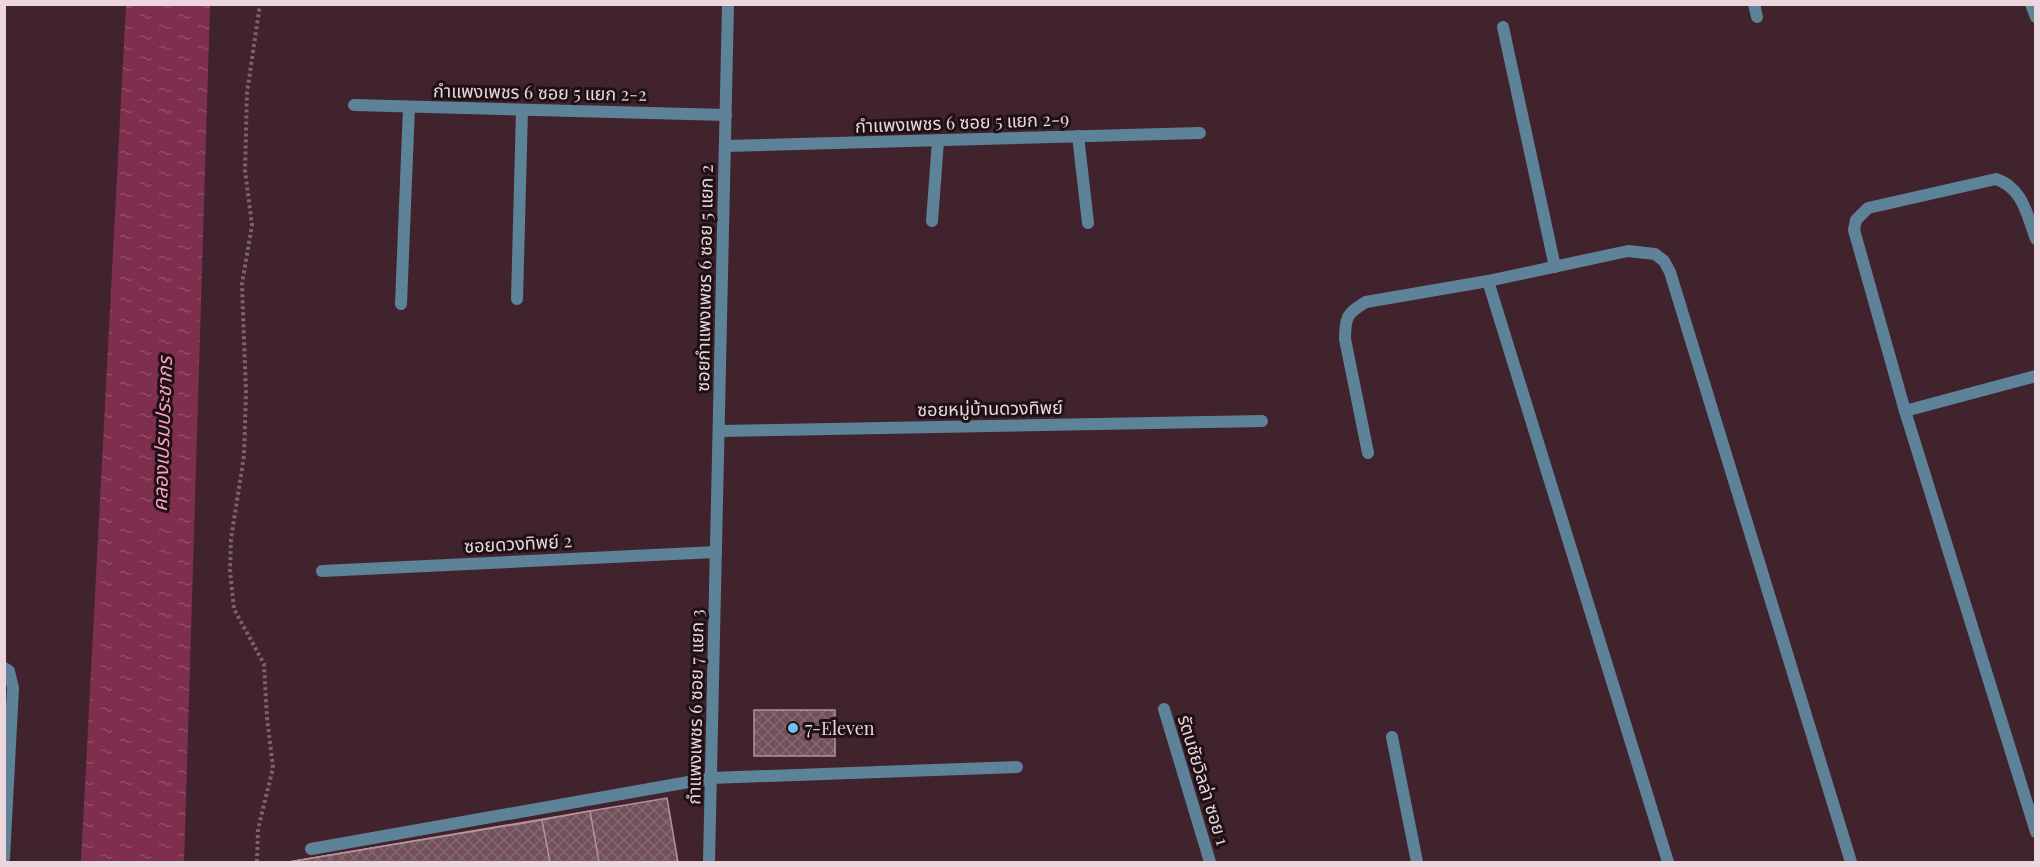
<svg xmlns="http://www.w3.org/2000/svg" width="2040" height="867" font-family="'Playfair Display','Noto Sans Thai',serif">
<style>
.water{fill:url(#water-ripples)}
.building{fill:url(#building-cross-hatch);stroke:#b6919c;stroke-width:1.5}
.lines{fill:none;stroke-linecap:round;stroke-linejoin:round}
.path{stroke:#7c626b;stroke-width:4;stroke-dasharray:3 3;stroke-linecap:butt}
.lane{stroke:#5e8297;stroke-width:12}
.street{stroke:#5e8297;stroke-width:12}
.poi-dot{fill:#6cc3f2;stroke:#1e1115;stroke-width:2}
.labels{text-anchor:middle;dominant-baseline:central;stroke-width:6;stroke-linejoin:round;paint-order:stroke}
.street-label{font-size:18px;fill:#ead6dc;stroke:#1e1115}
.poi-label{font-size:18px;fill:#ead6dc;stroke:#1e1115;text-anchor:start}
.water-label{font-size:20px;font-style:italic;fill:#fc9fbd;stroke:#1e1115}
</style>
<defs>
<pattern id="water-ripples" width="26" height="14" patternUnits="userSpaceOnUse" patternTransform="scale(1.5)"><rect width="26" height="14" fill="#7f2f4e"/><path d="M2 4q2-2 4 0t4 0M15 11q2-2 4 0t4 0" fill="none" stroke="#914c67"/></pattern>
<pattern id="building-cross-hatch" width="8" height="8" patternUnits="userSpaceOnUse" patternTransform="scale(1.5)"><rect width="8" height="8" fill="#72515b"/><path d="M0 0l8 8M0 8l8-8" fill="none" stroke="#866972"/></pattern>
</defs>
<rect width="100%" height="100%" fill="#40232d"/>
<polygon class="water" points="126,5 210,5 184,862 81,862"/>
<g class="building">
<rect x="754" y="710" width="81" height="46"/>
<polygon points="667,798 678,862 289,862 590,811"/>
<polygon points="590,811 599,862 289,862 542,820"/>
<polygon points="542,820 550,862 289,862"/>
</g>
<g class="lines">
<polyline class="path" points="257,862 258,829 273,768 267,718 264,664 234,609 230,570 231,539 244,456 246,393 242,284 252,225 245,170 247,93 260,4"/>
<polyline class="lane" points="4,668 9,671 13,688 4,858"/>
<g class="street">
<polyline points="1754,4 1757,17"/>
<polyline points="2031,4 2036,17"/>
<polyline points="1503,27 1555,267"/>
<polyline points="354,105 726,115"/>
<polyline points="1078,136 1088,223"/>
<polyline points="725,146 1200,133"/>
<polyline points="932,221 938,141"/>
<path d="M2036,239c-9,-24 -13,-51 -40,-60l-128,29 -12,12 -2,10 51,181 131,421"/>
<polyline points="1488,281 1668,862"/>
<polyline points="517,299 522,110"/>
<polyline points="401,304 409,107"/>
<polyline points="1905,411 2036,376"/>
<polyline points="719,431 1262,421"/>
<path d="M1368,453l-23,-114c0,-22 2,-26 21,-37l122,-21 140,-30 27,3 9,7 6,11 181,590"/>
<polyline points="322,571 716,552"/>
<polyline points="1164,709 1210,862"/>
<polyline points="1392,737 1417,862"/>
<polyline points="311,849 711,778 1017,767"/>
<polyline points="709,862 728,4"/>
</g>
</g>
<circle class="poi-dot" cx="793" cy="728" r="6"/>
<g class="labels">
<g class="street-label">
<text transform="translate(540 92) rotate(1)">กำแพงเพชร 6 ซอย 5 แยก 2-2</text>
<text transform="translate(962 122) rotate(-2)">กำแพงเพชร 6 ซอย 5 แยก 2-9</text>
<text transform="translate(704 278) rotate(-89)">ซอยกำแพงเพชร 6 ซอย 5 แยก 2</text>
<text transform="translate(990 408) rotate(-1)">ซอยหมู่บ้านดวงทิพย์</text>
<text transform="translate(518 543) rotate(-3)">ซอยดวงทิพย์ 2</text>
<text transform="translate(695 707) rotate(-89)">กำแพงเพชร 6 ซอย 7 แยก 3</text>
<text transform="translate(1204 780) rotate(73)">รัตนชัยวิลล่า ซอย 1</text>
</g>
<g class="poi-label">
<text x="805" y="728">7-Eleven</text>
</g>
<g class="water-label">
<text transform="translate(161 434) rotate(-88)">คลองเปรมประชากร</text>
</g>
</g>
<rect width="2040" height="867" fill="none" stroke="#ead6dc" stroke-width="12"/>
</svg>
